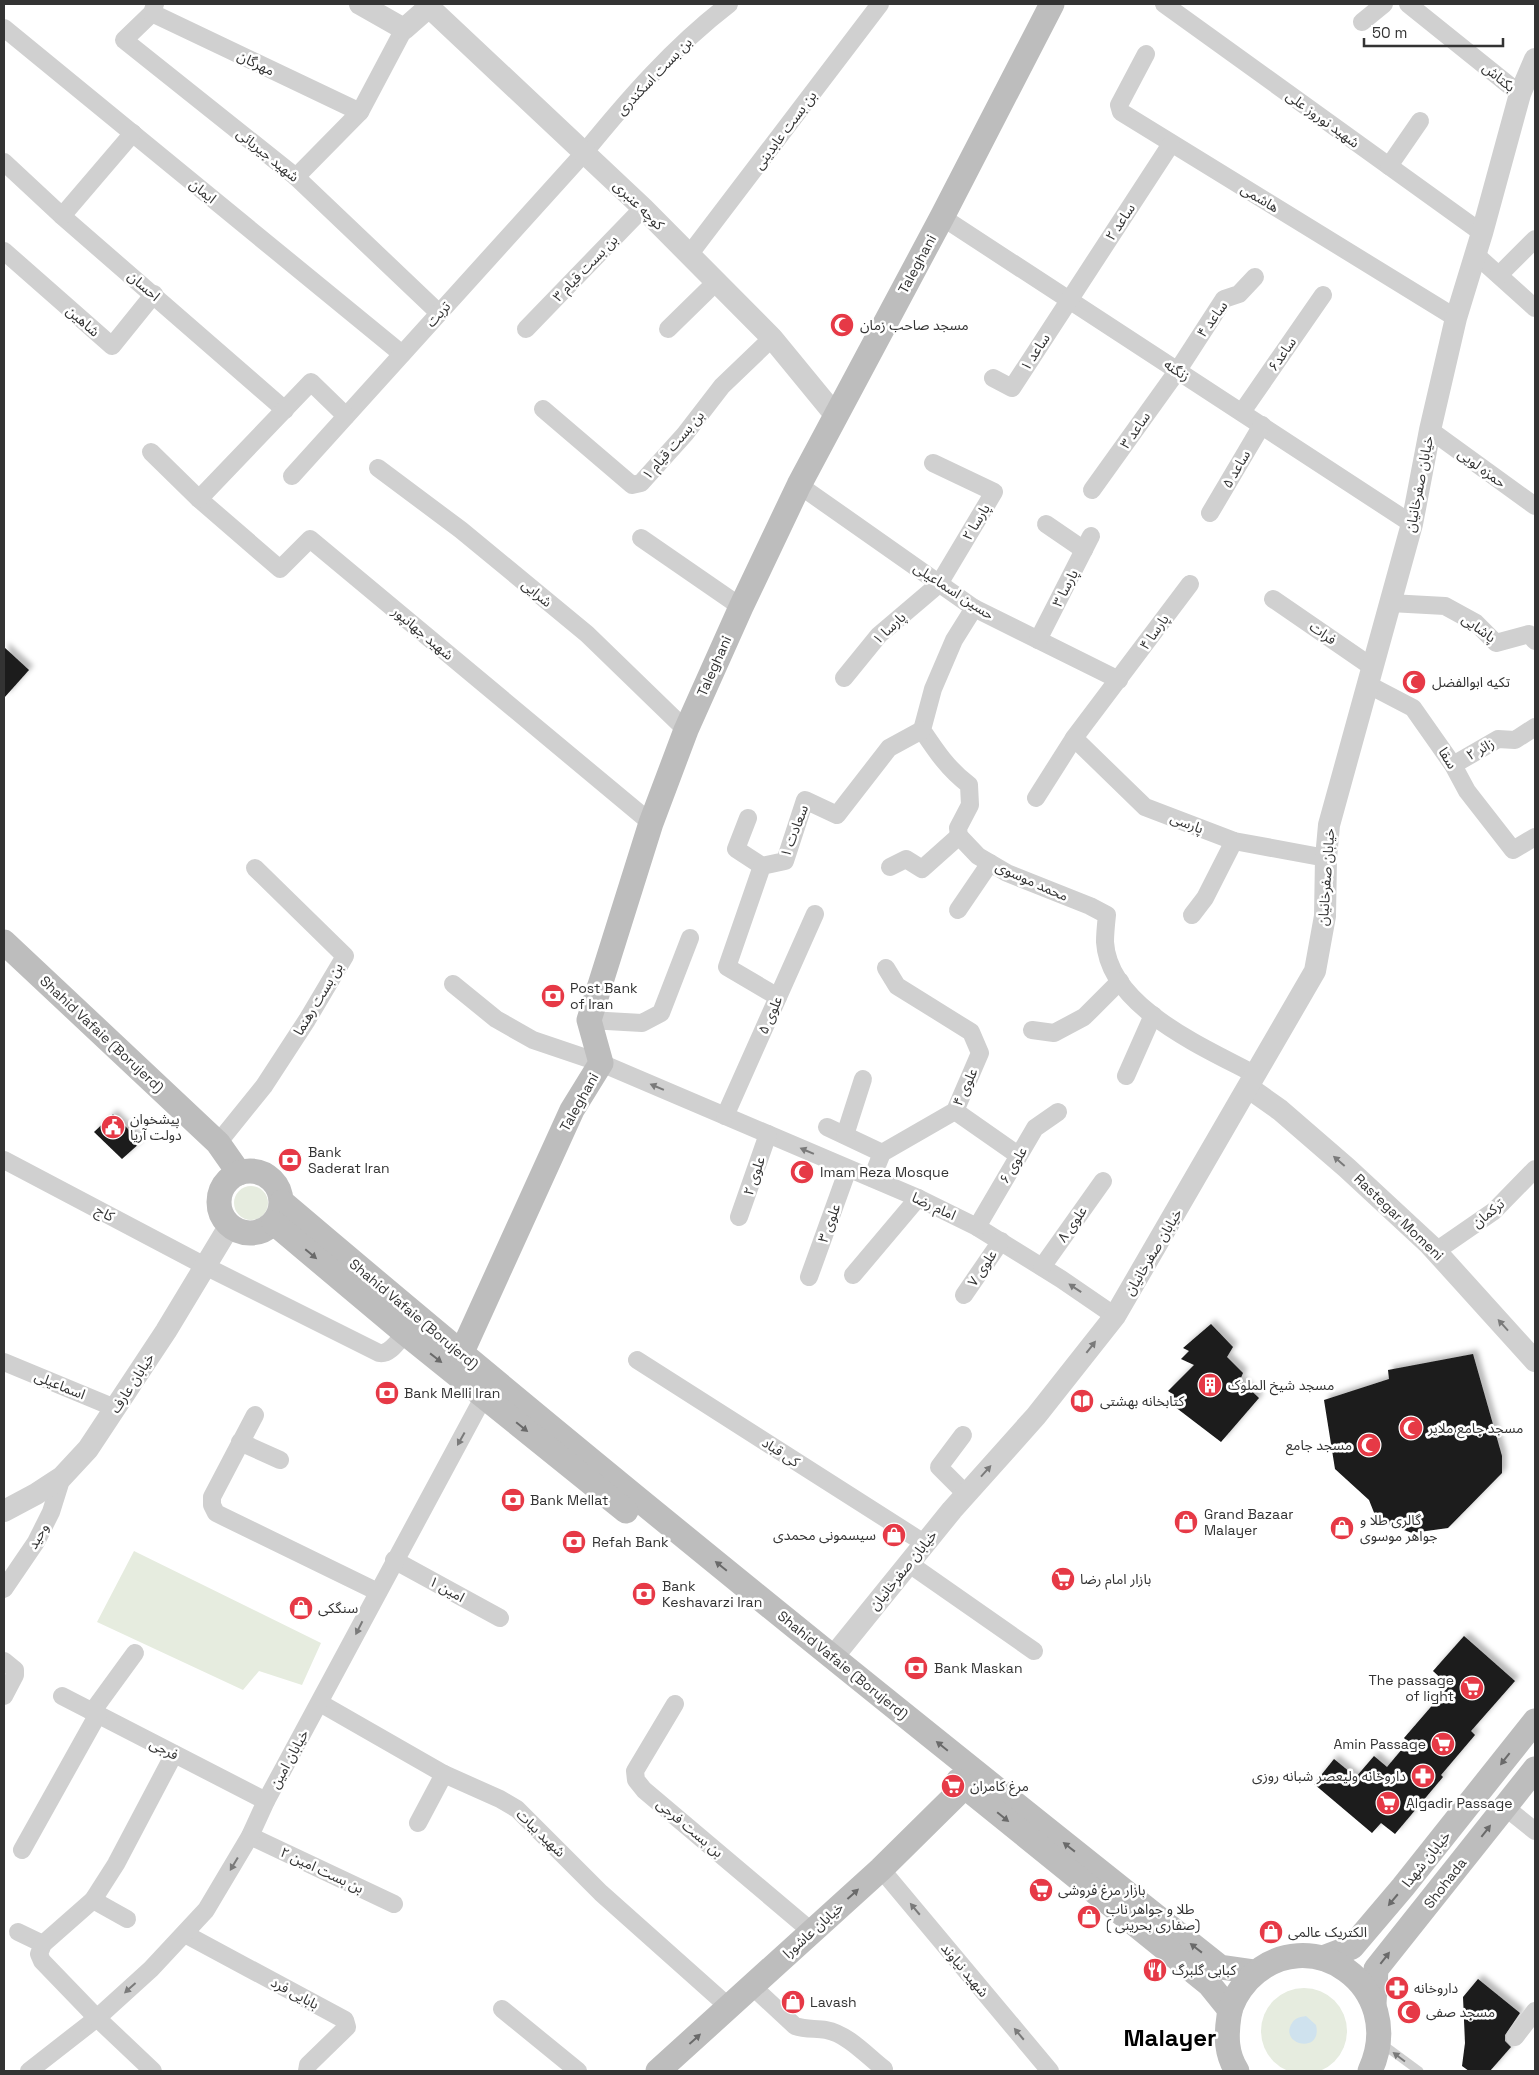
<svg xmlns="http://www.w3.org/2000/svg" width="1539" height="2075" font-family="'Space Grotesk','Noto Sans Arabic',sans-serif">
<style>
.green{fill:#e6ecdf}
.water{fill:#cfe2ee}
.building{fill:#1a1a1a;filter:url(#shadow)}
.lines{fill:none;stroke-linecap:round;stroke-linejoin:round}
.service{stroke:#d0d0d0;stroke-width:9}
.minor{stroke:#d0d0d0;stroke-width:18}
.tertiary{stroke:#d0d0d0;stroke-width:22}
.secondary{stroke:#bdbdbd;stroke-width:25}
.oneway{fill:#7a7a7a}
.oneway2{fill:#6a6a6a}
.labels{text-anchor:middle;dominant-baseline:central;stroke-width:5;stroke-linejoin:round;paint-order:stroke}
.street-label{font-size:14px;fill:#333;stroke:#fff}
.poi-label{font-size:14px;fill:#333;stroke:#fff;text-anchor:start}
.town-label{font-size:24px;font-weight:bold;fill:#000;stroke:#fff}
</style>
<defs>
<filter id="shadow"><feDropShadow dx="4.5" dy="-4.5" stdDeviation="2.5" flood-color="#0004"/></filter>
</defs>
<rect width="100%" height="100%" fill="#fff"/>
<g class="green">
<circle cx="251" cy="1203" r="17"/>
<polygon points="134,1551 321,1643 302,1685 259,1671 243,1690 97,1622"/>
<circle cx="1304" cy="2031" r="43"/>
</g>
<path class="water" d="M1306,2016l10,9c7,30 -38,20 -24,-2 3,-5 8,-6 14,-7z"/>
<g class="building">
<polygon points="4,647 29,670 4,698"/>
<polygon points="113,1114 141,1142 122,1159 94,1132"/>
<polygon points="1211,1324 1233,1347 1227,1357 1243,1373 1240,1380 1259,1398 1221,1442 1166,1400 1174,1395 1168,1391 1194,1365 1181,1359 1189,1351 1183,1348"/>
<polygon points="1473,1354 1502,1456 1502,1473 1448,1528 1412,1533 1377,1520 1369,1500 1335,1469 1324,1400 1389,1379 1388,1370"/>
<polygon points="1464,1636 1515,1681 1471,1731 1475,1735 1441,1775 1443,1777 1395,1834 1381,1823 1372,1833 1314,1784 1334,1759 1356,1777 1374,1756 1387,1767 1408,1742 1404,1738 1449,1686 1433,1671"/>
<polygon points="1478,1979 1520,2013 1505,2035 1505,2041 1511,2047 1490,2071 1469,2071 1462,2066 1465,2043 1463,1997"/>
</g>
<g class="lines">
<polyline class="service" points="1381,2043 1419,2071"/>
<g class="minor">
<polyline points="155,4 152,13 124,40 296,177 439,313"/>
<polyline points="1164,4 1482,233"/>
<polyline points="1408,4 1520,94"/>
<polyline points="152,13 360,112"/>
<polyline points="1362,22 1384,4"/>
<polyline points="4,28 402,354"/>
<polyline points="1146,54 1119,105 1121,112 1456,318"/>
<polyline points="4,162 62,216 285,410"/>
<polyline points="1389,166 1420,121"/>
<polyline points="296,177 360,112 404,29"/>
<polyline points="62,216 133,133"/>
<polyline points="942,217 1412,524"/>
<polyline points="4,251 112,346 154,294"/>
<polyline points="1475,254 1535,308"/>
<polyline points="689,255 880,4"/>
<polyline points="1499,275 1535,239"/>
<polyline points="526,329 643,208"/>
<polyline points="668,329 715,283"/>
<polyline points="993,378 1012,388 1171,144"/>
<polyline points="543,409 632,485 641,483 685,434 722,386 772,338"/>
<polyline points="1242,412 1323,295"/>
<polyline points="1430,430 1535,506"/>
<polyline points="151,452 199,499 280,569 310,539 651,823"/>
<polyline points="378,468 461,530 587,634 686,730"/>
<path d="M292,476l292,-323c44,-54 89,-106 145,-149"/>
<polyline points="799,485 974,608 1119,680"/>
<polyline points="1092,490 1178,370 1224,299 1239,294 1255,277"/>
<polyline points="199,499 311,382 346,416"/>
<polyline points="1210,513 1262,425"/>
<polyline points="1046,524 1084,550"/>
<polyline points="641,538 741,607"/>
<polyline points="1273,599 1372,667"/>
<polyline points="1390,603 1445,606 1476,623 1496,643 1529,634 1535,641"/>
<path d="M974,608l-20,32 -21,49 -11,41c14,21 26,39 47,55l1,20 -12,23 1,8 19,20 29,17 83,33 17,9c-1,9 -2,19 -2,27 4,66 101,106 151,133"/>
<polyline points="1038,640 1091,536"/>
<polyline points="844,678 879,635 939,584 994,492 933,463"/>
<polyline points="1367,684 1413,708 1453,765 1467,791 1513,850 1535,837"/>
<polyline points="1074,738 1145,807 1234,841 1326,858"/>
<polyline points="1453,765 1498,739 1515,740 1535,727"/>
<polyline points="1036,798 1074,738 1190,584"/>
<polyline points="748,818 736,849 762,866"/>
<polyline points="890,867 906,859 922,869 959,836"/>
<polyline points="958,910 990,863"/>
<polyline points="1192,915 1205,898 1234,841"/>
<polyline points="453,984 496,1019 533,1040 601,1063 918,1198 977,1227 1061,1279 1115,1316"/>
<polyline points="778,997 727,967 762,866 785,861 805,800 837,815 889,748 922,730"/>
<polyline points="589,1020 642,1023 661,1013 690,938"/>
<polyline points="1032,1030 1054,1033 1084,1017 1120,981"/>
<polyline points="1126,1076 1153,1015"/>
<polyline points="955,1111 1018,1155"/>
<polyline points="725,1116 815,914"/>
<polyline points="827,1127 882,1153"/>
<polyline points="845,1135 863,1079"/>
<polyline points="218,1143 264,1086 307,1020 345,956 255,868"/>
<path d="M4,1160l201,106 174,87c11,2 19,-12 26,-20"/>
<polyline points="872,1178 882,1153 955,1111 980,1053 971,1032 897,986 886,968"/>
<polyline points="739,1217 768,1134"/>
<polyline points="977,1227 1035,1128 1058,1112"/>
<polyline points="1436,1251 1494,1211 1535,1169"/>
<polyline points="1042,1267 1103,1181"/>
<polyline points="853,1275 918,1198"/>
<polyline points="809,1277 848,1169"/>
<polyline points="964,1295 1001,1241"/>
<polyline points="637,1360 924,1543"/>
<polyline points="4,1362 115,1408"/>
<polyline points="255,1415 212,1497 212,1505 216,1513 378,1592"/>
<polyline points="963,1435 939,1467 966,1494"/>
<polyline points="240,1442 280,1460"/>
<polyline points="394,1560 500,1618"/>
<polyline points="908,1563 1034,1651"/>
<polyline points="4,1589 36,1542 51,1512 62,1477"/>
<polyline points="4,1661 15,1670 15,1675 4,1696"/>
<polyline points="62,1696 266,1801"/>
<polyline points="320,1703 444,1774 500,1799 517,1809 601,1893 730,2008"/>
<polyline points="675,1704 635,1771 636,1780 644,1790 811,1931"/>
<polyline points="92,1712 135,1653"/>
<polyline points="1505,1807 1535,1831"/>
<polyline points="418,1823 444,1774"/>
<polyline points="250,1836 394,1904"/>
<polyline points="22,1850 98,1714"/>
<polyline points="881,1869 1050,2071"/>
<polyline points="93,1900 127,1919"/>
<polyline points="18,1932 43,1944"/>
<polyline points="185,1934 345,2020 347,2027 308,2065 307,2071"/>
<path d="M752,1986l43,40c11,4 21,2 31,4 22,4 41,26 58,39"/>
<polyline points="502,2009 578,2071"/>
<polyline points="1515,2037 1535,2011"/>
<polyline points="29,2071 97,2018 151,1969 206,1910 250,1836 266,1801 484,1396"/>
<polyline points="153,2071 97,2018 42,1961 39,1954 43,1944 93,1900 116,1864 174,1754"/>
</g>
<g class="tertiary">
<polyline points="360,4 404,29 429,7 643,208 772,338 836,416"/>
<polyline points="1249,1088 1280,1110 1347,1168 1430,1245 1535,1361"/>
<polyline points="4,1511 36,1494 62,1477 88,1449 166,1331 230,1225"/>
<polyline points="833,1657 952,1510 1036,1416 1115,1316 1315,971 1325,916 1326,858 1329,825 1412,524 1430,430 1456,318 1482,233 1520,94 1535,59"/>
</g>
<g class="secondary">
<polyline points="4,942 218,1143 239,1173"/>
<circle cx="250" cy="1202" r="31"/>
<path d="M282,1202c307,261 622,514 938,765l35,5"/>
<polyline points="274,1223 405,1333 626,1511"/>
<polyline points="461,1354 572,1110 601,1063 589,1020 651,823 686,730 741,607 799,485 942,217 1052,4"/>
<polyline points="958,1781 1209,1984 1230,2010"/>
<polyline points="1323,1958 1352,1947 1403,1887 1535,1721"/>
<polyline points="1374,2004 1376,1969 1535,1769"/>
<polyline points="658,2071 881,1869 965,1786"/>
<path d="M1237,2071c-11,-17 -11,-35 -8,-55 2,-14 10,-26 19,-36 60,-63 161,6 122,91"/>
</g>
</g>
<defs><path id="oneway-solid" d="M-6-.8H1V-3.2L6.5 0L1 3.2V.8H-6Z" transform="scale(1.25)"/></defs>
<g class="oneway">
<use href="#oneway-solid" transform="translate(657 1087) rotate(-157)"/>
<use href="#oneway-solid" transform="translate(807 1151) rotate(-157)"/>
<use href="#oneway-solid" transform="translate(1339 1161) rotate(-139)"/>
<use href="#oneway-solid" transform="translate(1075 1288) rotate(-146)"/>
<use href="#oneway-solid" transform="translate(1503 1325) rotate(-132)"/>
<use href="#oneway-solid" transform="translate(1091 1347) rotate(-52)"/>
<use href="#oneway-solid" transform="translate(461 1439) rotate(119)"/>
<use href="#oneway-solid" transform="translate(986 1471) rotate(-48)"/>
<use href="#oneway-solid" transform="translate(359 1628) rotate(117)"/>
<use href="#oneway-solid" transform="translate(234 1864) rotate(121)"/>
<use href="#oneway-solid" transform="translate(915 1909) rotate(-130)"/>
<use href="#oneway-solid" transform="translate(130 1988) rotate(138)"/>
<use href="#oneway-solid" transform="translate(1019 2034) rotate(-130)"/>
<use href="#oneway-solid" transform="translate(1399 2057) rotate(-143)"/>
</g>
<g class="oneway2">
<use href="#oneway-solid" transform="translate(311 1254) rotate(40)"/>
<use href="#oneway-solid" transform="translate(436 1358) rotate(38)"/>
<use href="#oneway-solid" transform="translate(522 1427) rotate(39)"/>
<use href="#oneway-solid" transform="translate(721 1566) rotate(-141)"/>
<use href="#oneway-solid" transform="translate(942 1746) rotate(-141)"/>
<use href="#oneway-solid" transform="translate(1505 1759) rotate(128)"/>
<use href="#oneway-solid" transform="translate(1003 1817) rotate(39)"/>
<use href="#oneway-solid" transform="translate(1486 1831) rotate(-52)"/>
<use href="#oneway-solid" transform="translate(1069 1847) rotate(-142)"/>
<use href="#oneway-solid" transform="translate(853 1894) rotate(-42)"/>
<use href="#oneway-solid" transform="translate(1393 1900) rotate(130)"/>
<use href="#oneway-solid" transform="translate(1196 1948) rotate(-142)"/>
<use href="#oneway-solid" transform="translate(1385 1958) rotate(-52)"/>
<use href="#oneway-solid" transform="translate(695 2039) rotate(-42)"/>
</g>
<defs>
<g id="mosque-disc" transform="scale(1.25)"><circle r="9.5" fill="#e63946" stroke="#fff"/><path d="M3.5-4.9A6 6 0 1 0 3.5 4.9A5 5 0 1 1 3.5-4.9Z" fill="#fff"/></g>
<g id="bank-disc" transform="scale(1.25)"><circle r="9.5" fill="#e63946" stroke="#fff"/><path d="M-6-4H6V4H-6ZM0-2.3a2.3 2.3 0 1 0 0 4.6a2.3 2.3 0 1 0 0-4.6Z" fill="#fff"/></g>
<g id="civic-disc" transform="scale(1.25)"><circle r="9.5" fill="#e63946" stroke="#fff"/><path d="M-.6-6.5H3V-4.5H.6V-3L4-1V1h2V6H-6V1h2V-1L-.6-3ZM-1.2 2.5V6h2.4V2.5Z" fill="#fff"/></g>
<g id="building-disc" transform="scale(1.25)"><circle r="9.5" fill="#e63946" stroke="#fff"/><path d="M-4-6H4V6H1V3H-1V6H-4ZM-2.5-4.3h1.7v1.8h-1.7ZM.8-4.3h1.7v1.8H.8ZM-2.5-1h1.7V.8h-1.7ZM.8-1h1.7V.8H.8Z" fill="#fff"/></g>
<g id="library-disc" transform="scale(1.25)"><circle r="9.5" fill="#e63946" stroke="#fff"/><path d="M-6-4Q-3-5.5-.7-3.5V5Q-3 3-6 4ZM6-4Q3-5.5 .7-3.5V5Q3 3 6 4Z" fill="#fff"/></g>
<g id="shop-disc" transform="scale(1.25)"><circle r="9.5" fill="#e63946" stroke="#fff"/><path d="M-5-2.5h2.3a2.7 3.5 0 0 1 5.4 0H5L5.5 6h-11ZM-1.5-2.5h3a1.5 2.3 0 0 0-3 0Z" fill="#fff"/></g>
<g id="supermarket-disc" transform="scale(1.25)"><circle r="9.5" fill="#e63946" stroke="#fff"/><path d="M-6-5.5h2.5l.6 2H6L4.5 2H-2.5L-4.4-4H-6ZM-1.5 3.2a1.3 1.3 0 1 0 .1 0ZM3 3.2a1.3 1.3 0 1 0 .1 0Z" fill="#fff"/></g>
<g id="pharmacy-disc" transform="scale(1.25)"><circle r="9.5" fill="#e63946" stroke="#fff"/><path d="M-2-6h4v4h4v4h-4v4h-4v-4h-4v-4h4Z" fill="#fff"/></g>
<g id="restaurant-disc" transform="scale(1.25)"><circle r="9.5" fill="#e63946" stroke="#fff"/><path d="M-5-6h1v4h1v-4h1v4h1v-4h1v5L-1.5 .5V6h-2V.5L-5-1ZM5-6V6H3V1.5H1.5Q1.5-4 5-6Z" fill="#fff"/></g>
</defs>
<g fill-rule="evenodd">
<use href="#mosque-disc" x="842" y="325"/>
<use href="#mosque-disc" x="1414" y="682"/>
<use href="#bank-disc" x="553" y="996"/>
<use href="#civic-disc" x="113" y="1127"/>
<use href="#bank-disc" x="290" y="1160"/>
<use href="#mosque-disc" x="802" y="1172"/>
<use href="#building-disc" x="1210" y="1385"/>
<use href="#bank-disc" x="387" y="1393"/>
<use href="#library-disc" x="1082" y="1401"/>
<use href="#mosque-disc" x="1411" y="1428"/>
<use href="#mosque-disc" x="1369" y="1445"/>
<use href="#bank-disc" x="513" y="1500"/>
<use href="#shop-disc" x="1186" y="1522"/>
<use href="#shop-disc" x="1342" y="1528"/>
<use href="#shop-disc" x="894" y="1535"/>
<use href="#bank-disc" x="574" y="1542"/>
<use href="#supermarket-disc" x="1063" y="1579"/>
<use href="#bank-disc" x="644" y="1594"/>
<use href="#shop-disc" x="301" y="1608"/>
<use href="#bank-disc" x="916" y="1668"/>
<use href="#supermarket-disc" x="1472" y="1688"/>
<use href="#supermarket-disc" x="1443" y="1744"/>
<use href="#pharmacy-disc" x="1423" y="1776"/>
<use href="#supermarket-disc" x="953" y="1786"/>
<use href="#supermarket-disc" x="1388" y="1803"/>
<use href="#supermarket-disc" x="1041" y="1890"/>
<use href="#shop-disc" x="1089" y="1917"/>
<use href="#shop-disc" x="1271" y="1932"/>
<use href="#restaurant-disc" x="1155" y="1970"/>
<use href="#pharmacy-disc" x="1397" y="1988"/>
<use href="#shop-disc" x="793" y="2002"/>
<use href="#mosque-disc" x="1409" y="2012"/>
</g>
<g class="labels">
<g class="street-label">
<text transform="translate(256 63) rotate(26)">مهرگان</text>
<text transform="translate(654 76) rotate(-46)">بن بست اسکندری</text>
<text transform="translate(1499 77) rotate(39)">بکتاش</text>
<text transform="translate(1323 119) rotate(36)">شهید نوروز علی</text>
<text transform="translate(785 130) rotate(-53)">بن بست عابدینی</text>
<text transform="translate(268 155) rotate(39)">شهید جیریائی</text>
<text transform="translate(203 191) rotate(39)">ایمان</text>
<text transform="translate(1260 198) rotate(31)">هاشمی</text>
<text transform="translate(639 205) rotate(44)">کوچه عنبری</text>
<text transform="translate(1120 222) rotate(-56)">ساعد ۲</text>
<text transform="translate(917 264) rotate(-62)">Taleghani</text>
<text transform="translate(585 268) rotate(-46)">بن بست قیام ۳</text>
<text transform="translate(144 286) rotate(41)">احسان</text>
<text transform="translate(438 314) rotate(-48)">تربت</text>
<text transform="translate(1212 319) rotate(-54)">ساعد ۴</text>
<text transform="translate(83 321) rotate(41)">شاهین</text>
<text transform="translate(1035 352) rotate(-57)">ساعد ۱</text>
<text transform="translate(1282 354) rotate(-55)">ساعد۶</text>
<text transform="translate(1177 370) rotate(33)">زنگنه</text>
<text transform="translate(1135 430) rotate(-55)">ساعد ۳</text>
<text transform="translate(673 445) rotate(-49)">بن بست قیام ۱</text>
<text transform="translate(1482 468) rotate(36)">حمزه لویی</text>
<text transform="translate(1236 469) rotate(-60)">ساعد ۵</text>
<text transform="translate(1419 484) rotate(-79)">خیابان صفرخانیان</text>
<text transform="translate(976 522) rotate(-59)">پارسا ۲</text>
<text transform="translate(1065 588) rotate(-63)">پارسا ۳</text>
<text transform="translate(954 591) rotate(33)">حسین اسماعیلی</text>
<text transform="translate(537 593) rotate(40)">شرایی</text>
<text transform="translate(889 628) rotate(-43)">پارسا ۱</text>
<text transform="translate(1479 628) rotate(36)">پاشایی</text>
<text transform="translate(1154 632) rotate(-55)">پارسا ۴</text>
<text transform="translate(423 633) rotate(40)">شهید جهانپور</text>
<text transform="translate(1323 633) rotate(35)">فرات</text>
<text transform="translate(714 666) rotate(-66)">Taleghani</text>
<text transform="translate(1480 749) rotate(-29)">زائر ۲</text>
<text transform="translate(1448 758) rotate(58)">سقا</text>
<text transform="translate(1187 823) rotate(21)">پارسی</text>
<text transform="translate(794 831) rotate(-69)">سعادت ۱</text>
<text transform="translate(1326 877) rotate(-86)">خیابان صفرخانیان</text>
<text transform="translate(1032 881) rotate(24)">محمد موسوی</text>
<text transform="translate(318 999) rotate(-59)">بن بست رهنما</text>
<text transform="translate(770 1015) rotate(-66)">علوی ۵</text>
<text transform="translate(102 1034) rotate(43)">Shahid Vafaie (Borujerd)</text>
<text transform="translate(965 1087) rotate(-65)">علوی ۴</text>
<text transform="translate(579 1102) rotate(-61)">Taleghani</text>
<text transform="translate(1013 1165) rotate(-59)">علوی ۶</text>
<text transform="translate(754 1176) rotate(-71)">علوی ۲</text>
<text transform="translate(934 1206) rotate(25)">امام رضا</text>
<text transform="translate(105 1213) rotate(28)">کاج</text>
<text transform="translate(1488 1213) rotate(-39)">ترکمان</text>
<text transform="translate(1399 1217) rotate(44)">Rastegar Momeni</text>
<text transform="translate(829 1223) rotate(-70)">علوی ۳</text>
<text transform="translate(1072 1224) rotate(-55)">علوی ۸</text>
<text transform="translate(1153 1252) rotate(-59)">خیابان صفرخانیان</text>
<text transform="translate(982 1268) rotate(-56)">علوی ۷</text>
<text transform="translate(414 1314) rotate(40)">Shahid Vafaie (Borujerd)</text>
<text transform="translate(132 1383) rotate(-57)">خیابان عارف</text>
<text transform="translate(60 1385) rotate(22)">اسماعیلی</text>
<text transform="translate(781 1452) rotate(33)">کی قباد</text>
<text transform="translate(38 1536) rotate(-60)">وحید</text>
<text transform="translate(903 1570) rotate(-51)">خیابان صفرخانیان</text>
<text transform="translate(447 1589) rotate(29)">امین ۱</text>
<text transform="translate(843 1665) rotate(39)">Shahid Vafaie (Borujerd)</text>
<text transform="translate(164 1749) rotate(27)">فرجی</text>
<text transform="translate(289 1759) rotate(-61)">خیابان امین</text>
<text transform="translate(690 1828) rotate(40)">بن بست فرجی</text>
<text transform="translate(541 1833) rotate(44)">شهید بیات</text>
<text transform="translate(1426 1859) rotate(-51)">خیابان شهدا</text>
<text transform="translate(322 1870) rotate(25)">بن بست امین ۲</text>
<text transform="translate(1445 1883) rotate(-52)">Shohada</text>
<text transform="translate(813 1930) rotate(-42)">خیابان عاشورا</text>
<text transform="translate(965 1970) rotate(50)">شهید نیاوند</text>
<text transform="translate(295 1993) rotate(28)">بابایی فرد</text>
</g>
<g class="poi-label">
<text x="860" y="325">مسجد صاحب زمان</text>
<text x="1432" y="682">تکیه ابوالفضل</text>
<text x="570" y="988">Post Bank<tspan x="570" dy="16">of Iran</tspan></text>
<text x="130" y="1119">پیشخوان<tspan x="130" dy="16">دولت آریا</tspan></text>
<text x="308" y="1152">Bank<tspan x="308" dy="16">Saderat Iran</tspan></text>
<text x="820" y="1172">Imam Reza Mosque</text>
<text x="1228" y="1385">مسجد شیخ الملوک</text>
<text x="404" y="1393">Bank Melli Iran</text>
<text x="1100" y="1401">کتابخانه بهشتی</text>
<text x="1428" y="1428">مسجد جامع ملایر</text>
<text x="1352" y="1445" text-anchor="end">مسجد جامع</text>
<text x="530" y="1500">Bank Mellat</text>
<text x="1204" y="1514">Grand Bazaar<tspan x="1204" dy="16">Malayer</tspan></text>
<text x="1360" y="1520">گالری طلا و<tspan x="1360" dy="16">جواهر موسوی</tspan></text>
<text x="876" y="1535" text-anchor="end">سیسمونی محمدی</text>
<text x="592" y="1542">Refah Bank</text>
<text x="1080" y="1579">بازار امام رضا</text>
<text x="662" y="1586">Bank<tspan x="662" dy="16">Keshavarzi Iran</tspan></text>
<text x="318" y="1608">سنگکی</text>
<text x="934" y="1668">Bank Maskan</text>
<text x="1454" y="1680" text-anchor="end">The passage<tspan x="1454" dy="16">of light</tspan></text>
<text x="1426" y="1744" text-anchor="end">Amin Passage</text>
<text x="1406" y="1776" text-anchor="end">داروخانه ولیعصر شبانه روزی</text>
<text x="970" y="1786">مرغ کامران</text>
<text x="1406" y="1803">Algadir Passage</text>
<text x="1058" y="1890">بازار مرغ فروشی</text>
<text x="1106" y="1909">طلا و جواهر ناب<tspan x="1106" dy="16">( صفاری بحرینی)</tspan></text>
<text x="1288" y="1932">الکتریک عالمی</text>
<text x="1172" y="1970">کبابی گلبرگ</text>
<text x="1414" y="1988">داروخانه</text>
<text x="810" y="2002">Lavash</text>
<text x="1426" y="2012">مسجد صفی</text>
</g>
<g class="town-label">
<text x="1170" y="2037">Malayer</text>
</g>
</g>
<rect width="1539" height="2075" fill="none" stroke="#333333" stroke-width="10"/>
<path d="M1364 38v8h139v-8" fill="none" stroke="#333333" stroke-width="2.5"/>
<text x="1372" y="38" font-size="15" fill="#333333" stroke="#ffffff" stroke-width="4" paint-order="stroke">50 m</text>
</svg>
